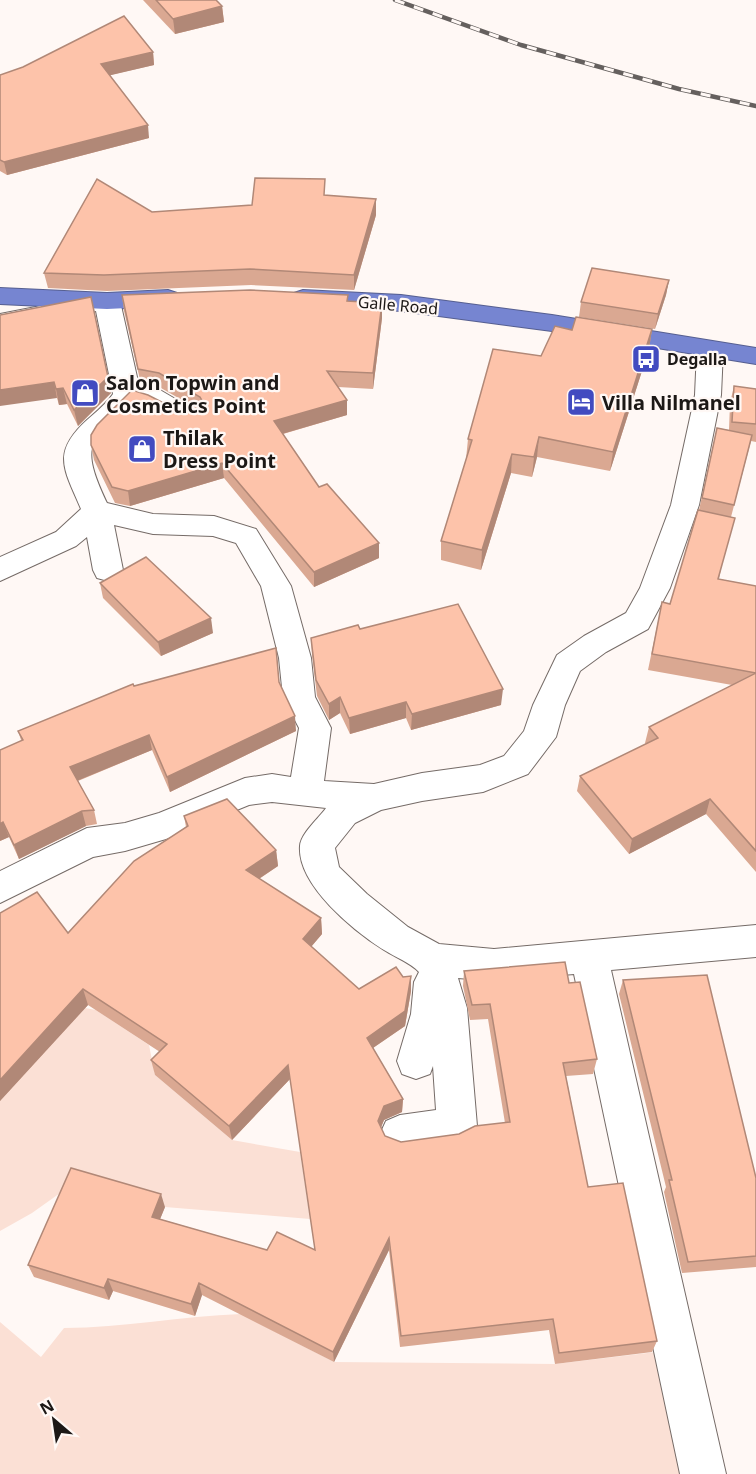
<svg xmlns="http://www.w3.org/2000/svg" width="756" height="1474" font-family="'Noto Sans',sans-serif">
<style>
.green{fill:#fbe0d5}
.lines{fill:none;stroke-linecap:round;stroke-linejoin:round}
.street-casing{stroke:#756b67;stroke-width:2}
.highway-casing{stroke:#565f90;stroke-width:2}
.street{fill:#fff;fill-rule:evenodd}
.highway{fill:#7685d1;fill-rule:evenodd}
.rail-casing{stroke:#65605e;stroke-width:4.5}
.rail{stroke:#fff8f5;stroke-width:3;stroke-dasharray:10;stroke-linecap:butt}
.wall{fill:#daa892}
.shaded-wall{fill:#b18877}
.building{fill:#fdc3aa;stroke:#b18877;stroke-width:1.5}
.labels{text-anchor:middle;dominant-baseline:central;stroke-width:4.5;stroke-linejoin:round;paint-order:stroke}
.far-street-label{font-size:16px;fill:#1c1816;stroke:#fff8f5}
.far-poi-label{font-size:16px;font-weight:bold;fill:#1c1816;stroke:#fff8f5;text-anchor:start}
.poi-label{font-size:20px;font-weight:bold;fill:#1c1816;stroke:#fff8f5;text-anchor:start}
</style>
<rect width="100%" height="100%" fill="#fff8f5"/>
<g class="green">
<polygon points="85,1008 96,1010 149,1045 155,1075 232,1140 300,1152 310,1219 165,1207 77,1181 32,1213 0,1231 0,1101"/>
<path d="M241,1314l93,48 221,2 101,-12 47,122h-703v-152l41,35 23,-29c59,0 118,-12 177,-14z"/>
</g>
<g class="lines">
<g class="street-casing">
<path id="street" d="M107,293l9,3 4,5 19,85 21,4 41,24 4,6 -4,6c-26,7 -42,-21 -67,-23 -10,16 -30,27 -40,41 -9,14 7,46 13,59l46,11 61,2 42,13 35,57 20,72 4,39 16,31 -7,53 50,3 48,-11 58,-8 24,-9 20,-25 9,-26 24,-50 27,-19 42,-23 14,-25 31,-83 24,-110 2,-45 4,-6 9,-2 9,2 4,6 -2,45 -22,110 -29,83 -22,41 -42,23 -26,19 -15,34 -9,32 -28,37 -45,18 -61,9 -41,9 -26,13 -20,25 4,19 28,27 41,33 31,17 55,5 262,-24v32l-145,13 115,504h-46l-106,-500 -80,7 -36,-3 9,30 10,118 -6,13 -14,6 -57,8 -14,-6 -6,-13 6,-13 14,-6 36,-5 -3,-44 -3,8 -14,5 -14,-5 -5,-13 14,-47 3,-32 5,-10c-8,-9 -24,-15 -35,-22 -30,-19 -87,-65 -84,-104 1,-13 19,-28 26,-38l-54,-6 -23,3 -83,34 -41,12 -32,6 -93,46v-32l87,-43 38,-5 34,-10 86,-35 27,-4 19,3 8,-49 -16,-31 -4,-39 -18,-72 -25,-43 -23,-7 -60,-2 -39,-9 9,45 -4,8 -11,3 -11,-3 -4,-8 -6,-33 -11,9 -76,35v-24l56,-25 25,-23c-17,-40 -30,-56 6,-89 9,-8 19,-16 26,-26l-17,-83 -96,19v-16z"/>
</g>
<g class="highway-casing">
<g id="highway">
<polygon points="0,288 107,293 168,290 177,293 181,298 177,303 168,306 107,309 0,304"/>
<polygon points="303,290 401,295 552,315 756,348 756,364 552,331 401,311 294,303 290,298 294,293"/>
</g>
</g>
<use href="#street" class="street"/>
<use href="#highway" class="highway"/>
<g class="rail-casing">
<polyline id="rail" points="395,0 521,45 679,89 756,106"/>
</g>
<use href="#rail" class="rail"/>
</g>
<g class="wall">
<polygon points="143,0 216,0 222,6 224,22 175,34"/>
<polygon points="153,52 154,65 110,75 149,138 7,175 0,171 0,75"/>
<polygon points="326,195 376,215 354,290 251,285 107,291 48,288 44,273 152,212 252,205"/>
<polygon points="669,280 666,295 655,329 579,317 581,302"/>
<polygon points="122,295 348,295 348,301 382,303 382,318 373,389 338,387 347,415 283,434 319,487 379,543 379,558 314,587 224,478 130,506 115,503 94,460 91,445 181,412 199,413 201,411 161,388 141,384 124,311"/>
<polygon points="0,315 108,377 111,393 78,426 67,404 59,405 57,398"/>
<polygon points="652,329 649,349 610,471 537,457 532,477 511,473 481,570 441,560 441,541 466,459 468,439 541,356 572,330"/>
<polygon points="734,386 756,389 756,442 751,441 731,517 719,579 756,586 756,872 706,814 629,854 577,791 580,776 646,744 645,743 649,727 732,685 648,670 662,602 670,604 699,510 717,428 729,430 730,403"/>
<polygon points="100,583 213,633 161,656 103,598"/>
<polygon points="360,629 501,705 411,730 406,718 350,734 340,713 329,720 317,696 312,654 311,638"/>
<polygon points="279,682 296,731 170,792 152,750 78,781 94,810 97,824 86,826 19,859 9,837 0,841 21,740 18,731 134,686"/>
<polygon points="184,816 276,850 278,866 259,879 321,918 322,934 311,947 359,989 403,977 411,976 411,991 405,1026 373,1048 403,1099 402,1112 384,1120 381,1127 385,1136 401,1142 459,1134 505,1123 488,1019 470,1020 463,986 464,971 569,983 597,1059 593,1074 566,1076 588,1187 657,1341 652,1352 555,1364 549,1330 400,1347 389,1250 334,1362 202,1295 195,1316 113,1291 109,1300 34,1277 28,1265 165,1207 160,1219 267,1250 315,1250 290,1079 232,1140 155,1075 151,1060 160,1052 88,1005 0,1101 0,913 68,933 186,827"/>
<polygon points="623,980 756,1178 756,1267 682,1273 664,1192 666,1187 619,994"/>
</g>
<g class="shaded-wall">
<polygon points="222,6 224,22 175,34 173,19"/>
<polygon points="153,52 154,65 103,77 101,64"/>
<polygon points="148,125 149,138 7,175 4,162"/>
<polygon points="376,199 376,215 354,290 354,275"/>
<polygon points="669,280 666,295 655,329 658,314"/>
<polygon points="382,303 382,318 373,389 373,373"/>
<polygon points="652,329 649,349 610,471 613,452"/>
<polygon points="108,377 111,393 78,426 74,410"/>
<polygon points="54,382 57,398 0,406 0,390"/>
<polygon points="63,388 67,404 59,405 56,389"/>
<polygon points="347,400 347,415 275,436 274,421"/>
<polygon points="539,437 537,457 532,477 534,457"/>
<polygon points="512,454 511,473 481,570 482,550"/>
<polygon points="222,463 224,478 130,506 128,491"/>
<polygon points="379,543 379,558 314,587 314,572"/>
<polygon points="211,618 213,633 161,656 158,642"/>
<polygon points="503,689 501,705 411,730 412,714"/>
<polygon points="340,697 340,713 329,720 329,704"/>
<polygon points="406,702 406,718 350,734 349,718"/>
<polygon points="295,716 296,731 170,792 167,777"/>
<polygon points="149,735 152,750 74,782 70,767"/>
<polygon points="710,799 706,814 629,854 632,839"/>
<polygon points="82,811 86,826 19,859 14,845"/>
<polygon points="3,822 9,837 0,841 0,824"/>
<polygon points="276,850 278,866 248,886 246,870"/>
<polygon points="321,918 322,934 304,955 303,939"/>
<polygon points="411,976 411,991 405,1026 367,1052 367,1038"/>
<polygon points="83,989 88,1005 0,1101 0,1080"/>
<polygon points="288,1065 290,1079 232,1140 229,1126"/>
<polygon points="403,1099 402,1112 384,1120 378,1135 378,1121 384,1106"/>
<polygon points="161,1194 165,1207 156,1229 152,1217"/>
<polygon points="389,1238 389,1250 334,1362 333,1352"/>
<polygon points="108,1279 113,1291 109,1300 104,1288"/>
<polygon points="199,1283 202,1295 195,1316 191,1304"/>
</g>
<g class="building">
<polygon points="156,0 216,0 222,6 173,19"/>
<polygon points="124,16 153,52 101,64 148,125 4,162 0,160 0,75 23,67"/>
<polygon points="255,178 325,179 324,195 376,199 354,275 250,269 104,275 44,273 97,179 152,212 252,205"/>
<polygon points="592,268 669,280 658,314 581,302"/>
<polygon points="250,290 348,295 347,301 382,303 373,373 327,371 347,400 274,421 319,487 327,484 379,543 314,572 222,463 128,491 112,487 91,445 91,435 97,425 132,390 148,395 181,412 199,413 205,406 200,397 159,373 138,369 122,295"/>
<polygon points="91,297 108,377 74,410 63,388 56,389 54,382 0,390 0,315"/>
<polygon points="576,317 652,329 613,452 539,437 534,457 512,454 482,550 441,541 472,440 468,439 493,349 541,356 555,326 572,330"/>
<polygon points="734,386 756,389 756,424 732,422"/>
<polygon points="717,428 752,435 734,505 702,498"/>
<polygon points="698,510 735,518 718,579 756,586 756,673 652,654 662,602 670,604"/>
<polygon points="146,557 211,618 158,642 100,583"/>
<polygon points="458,604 503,689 412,714 406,702 349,718 340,697 329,704 316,680 311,638 358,625 360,629"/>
<polygon points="276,648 279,682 295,716 167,777 149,735 70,767 94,810 82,811 14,845 3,822 0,824 0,750 23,740 18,731 133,684 134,686"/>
<polygon points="756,673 756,851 710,799 632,839 580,776 658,738 649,727"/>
<polygon points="227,799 276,850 246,870 321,918 303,939 359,989 396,967 403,977 411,976 405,1011 367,1038 403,1099 384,1106 378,1121 385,1136 401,1142 459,1134 475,1126 510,1122 490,1004 472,1005 464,971 565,962 569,983 580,982 597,1059 563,1063 588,1187 623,1183 657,1341 559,1353 553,1319 401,1336 389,1238 333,1352 199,1283 191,1304 108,1279 104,1288 28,1265 71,1168 161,1194 152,1217 267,1250 277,1232 315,1250 288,1065 229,1126 151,1060 167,1044 83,989 0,1080 0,913 37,892 68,933 134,861 188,826 184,816"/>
<polygon points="707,975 756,1178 756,1256 688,1262 669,1180 672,1180 623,980"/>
</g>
<defs>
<g id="bus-square" transform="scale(1.5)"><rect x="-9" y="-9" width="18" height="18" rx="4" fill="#424bc0" stroke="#fff8f5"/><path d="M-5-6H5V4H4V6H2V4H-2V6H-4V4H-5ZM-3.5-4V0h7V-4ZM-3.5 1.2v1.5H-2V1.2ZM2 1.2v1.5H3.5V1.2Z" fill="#fff"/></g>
<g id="shop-square" transform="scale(1.5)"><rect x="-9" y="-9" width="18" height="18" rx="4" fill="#424bc0" stroke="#fff8f5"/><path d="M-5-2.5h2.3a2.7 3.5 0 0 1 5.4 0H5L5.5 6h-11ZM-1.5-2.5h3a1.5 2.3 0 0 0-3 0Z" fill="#fff"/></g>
<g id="hotel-square" transform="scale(1.5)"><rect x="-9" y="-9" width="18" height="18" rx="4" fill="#424bc0" stroke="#fff8f5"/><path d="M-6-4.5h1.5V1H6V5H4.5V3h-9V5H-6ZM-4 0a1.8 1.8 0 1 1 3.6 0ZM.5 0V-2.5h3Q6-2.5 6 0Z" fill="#fff"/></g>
</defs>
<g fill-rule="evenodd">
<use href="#bus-square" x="646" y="359"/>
<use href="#shop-square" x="85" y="393"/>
<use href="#hotel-square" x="581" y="402"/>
<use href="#shop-square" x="142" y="449"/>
</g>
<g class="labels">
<g class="far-street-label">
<text transform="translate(398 305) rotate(5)">Galle Road</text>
</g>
<g class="far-poi-label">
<text x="667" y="359">Degalla</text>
</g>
<g class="poi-label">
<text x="106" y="382">Salon Topwin and<tspan x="106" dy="23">Cosmetics Point</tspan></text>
<text x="602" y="402">Villa Nilmanel</text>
<text x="163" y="437">Thilak<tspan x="163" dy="23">Dress Point</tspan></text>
</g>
</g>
<g transform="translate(54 1420) rotate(331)" stroke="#fff8f5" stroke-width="4.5" paint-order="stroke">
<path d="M0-4.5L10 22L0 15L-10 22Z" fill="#1c1816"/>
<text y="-9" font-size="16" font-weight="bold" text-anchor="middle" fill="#1c1816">N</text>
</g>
</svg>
